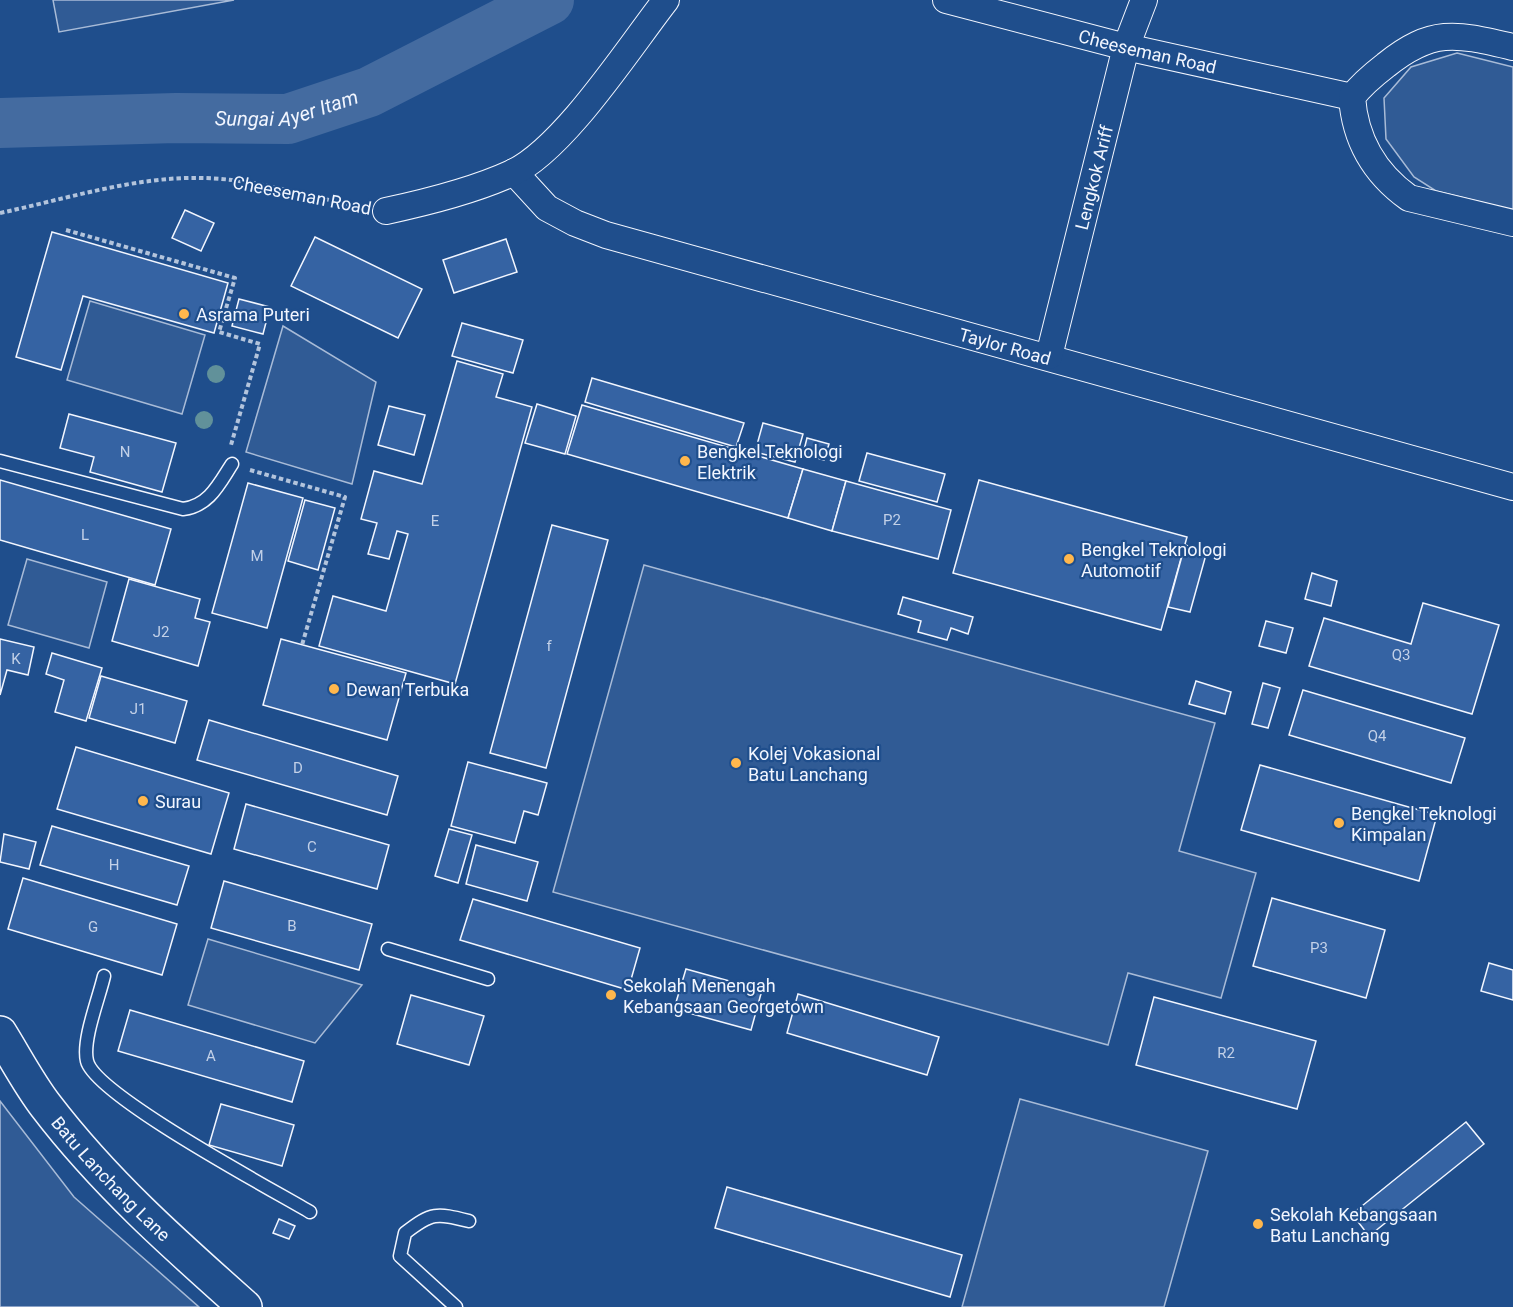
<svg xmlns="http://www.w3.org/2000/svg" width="1513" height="1307" font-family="Roboto,sans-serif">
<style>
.built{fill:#305b95;stroke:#a8bbd7;stroke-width:1.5}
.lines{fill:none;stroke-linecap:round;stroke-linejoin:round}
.river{stroke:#446ba0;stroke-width:50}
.building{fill:#3563a3;stroke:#f2f6ff;stroke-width:1.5}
.lane-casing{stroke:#f2f6ff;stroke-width:15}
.street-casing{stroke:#f2f6ff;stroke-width:28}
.primary-casing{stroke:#f2f6ff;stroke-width:36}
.path{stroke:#b3c4dc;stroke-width:4;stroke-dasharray:4.5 3;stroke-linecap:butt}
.lane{stroke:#1f4e8c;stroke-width:12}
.street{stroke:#1f4e8c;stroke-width:26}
.primary{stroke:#1f4e8c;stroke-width:33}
.tree{fill:#61919a}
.poi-dot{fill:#ffb74d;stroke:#1f4e8c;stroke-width:2}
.labels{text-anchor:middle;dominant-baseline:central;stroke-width:4.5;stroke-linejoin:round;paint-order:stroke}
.number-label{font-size:15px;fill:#c3d1e8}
.street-label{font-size:18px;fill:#f2f6ff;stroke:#1f4e8c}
.poi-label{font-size:18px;fill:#f2f6ff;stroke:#1f4e8c;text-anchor:start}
.water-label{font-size:20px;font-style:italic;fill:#f2f6ff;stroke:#1f4e8c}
</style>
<rect width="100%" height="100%" fill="#1f4e8c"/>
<g class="built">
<polygon points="53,0 234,0 59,32"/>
<polygon points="1457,53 1513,67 1513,210 1436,191 1414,177 1386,139 1384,98 1411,67"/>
<polygon points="90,301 205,335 182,414 67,380"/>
<polygon points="283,326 376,382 352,484 246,452"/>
<polygon points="27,559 107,582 89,648 8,625"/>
<polygon points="644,565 1215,723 1179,851 1256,873 1221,998 1128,973 1108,1045 553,892"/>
<polygon points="208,939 362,985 315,1043 188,1005"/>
<polygon points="1020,1099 1208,1151 1164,1307 962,1307"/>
<polygon points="0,1101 74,1197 199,1307 0,1307"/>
</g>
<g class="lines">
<path class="river" id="s1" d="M0,123l176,-5 112,1 81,-27 180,-92"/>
</g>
<g class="building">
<polygon points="185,210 214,223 201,251 172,238"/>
<polygon points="52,232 228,283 214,333 83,296 61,370 16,357"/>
<polygon points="315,237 422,289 398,338 291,286"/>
<polygon points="506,239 517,272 454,293 443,260"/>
<polygon points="239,299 270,307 263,334 232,326"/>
<polygon points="462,323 523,340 513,373 452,356"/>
<polygon points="457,361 503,374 496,397 532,407 455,684 319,646 333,596 386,611 408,534 397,531 389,559 368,554 377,523 361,519 374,471 422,484"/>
<polygon points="592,378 744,423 736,447 585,402"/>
<polygon points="537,404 576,416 565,454 525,443"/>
<polygon points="582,405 803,469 788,518 567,454"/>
<polygon points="389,406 425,415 414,455 378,445"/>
<polygon points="69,414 176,443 162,492 90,472 94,457 60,448"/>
<polygon points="763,423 803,434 795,462 755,452"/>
<polygon points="807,438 829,444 824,460 803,454"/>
<polygon points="867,453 945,474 937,502 859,481"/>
<polygon points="803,469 846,481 832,531 788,518"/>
<polygon points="0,480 171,529 155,585 0,540"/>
<polygon points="979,480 1187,537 1161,630 953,573"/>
<polygon points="846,481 951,510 938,559 832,531"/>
<polygon points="248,483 303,498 267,628 212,613"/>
<polygon points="305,500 335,508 318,570 288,561"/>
<polygon points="552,525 608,540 546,768 490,753"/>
<polygon points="1185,545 1207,551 1190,612 1168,607"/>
<polygon points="1312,573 1337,581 1331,606 1305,599"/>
<polygon points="129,579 200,599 195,618 210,622 198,666 112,641"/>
<polygon points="903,597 973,617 968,634 951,628 947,640 918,632 921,621 898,614"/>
<polygon points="1423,603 1499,625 1472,714 1309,666 1324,618 1411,644"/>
<polygon points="1266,621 1293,628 1286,653 1259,646"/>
<polygon points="0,639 34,647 28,675 7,670 0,695"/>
<polygon points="281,639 406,673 387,740 263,705"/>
<polygon points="52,653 102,668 86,721 55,712 64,680 46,674"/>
<polygon points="101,676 187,701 175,743 89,718"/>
<polygon points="1196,681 1231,692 1225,714 1189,704"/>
<polygon points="1263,683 1280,688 1268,728 1252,724"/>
<polygon points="1303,690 1465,738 1451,783 1289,735"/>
<polygon points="209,720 398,776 387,815 197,760"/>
<polygon points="76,747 229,793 211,854 57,809"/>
<polygon points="468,762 547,783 538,815 524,811 515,843 451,826"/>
<polygon points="1260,765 1437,815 1419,881 1241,830"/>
<polygon points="246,804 389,845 377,889 234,849"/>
<polygon points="52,826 189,866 177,905 40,865"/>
<polygon points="449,829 472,835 458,883 435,876"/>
<polygon points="4,834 36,842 29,869 0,862"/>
<polygon points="476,845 538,862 527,901 466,884"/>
<polygon points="23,878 177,924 162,975 8,929"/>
<polygon points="224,881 372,924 359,970 211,928"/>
<polygon points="1272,898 1385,930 1366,998 1253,966"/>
<polygon points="473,899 640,948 628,990 460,940"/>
<polygon points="1489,963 1513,970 1513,1000 1481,991"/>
<polygon points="686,969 762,990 751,1030 674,1009"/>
<polygon points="798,994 939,1037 927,1075 787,1033"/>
<polygon points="411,995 484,1016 469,1065 397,1044"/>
<polygon points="1154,997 1316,1041 1297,1109 1136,1065"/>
<polygon points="130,1010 304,1061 292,1102 118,1051"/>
<polygon points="221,1104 294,1125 282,1166 209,1145"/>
<polygon points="1466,1122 1484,1144 1369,1236 1352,1214"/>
<polygon points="727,1187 962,1255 950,1297 715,1228"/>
<polygon points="279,1219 295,1226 289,1239 273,1233"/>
</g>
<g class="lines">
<g class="lane-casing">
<g id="lane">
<path d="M0,461l183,48c26,-3 36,-25 49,-45"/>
<polyline points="388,949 488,979"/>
<path d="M104,976c-5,22 -22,64 -17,85 8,34 186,129 223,151"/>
<path d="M456,1307l-56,-51 5,-23c27,-21 31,-20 64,-12"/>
</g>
</g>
<g class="street-casing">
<g id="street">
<path id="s2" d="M946,0l180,47 226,50"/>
<path d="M1513,47c-56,-13 -80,-20 -127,18 -13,10 -24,19 -34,32 3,43 22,76 57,101l104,25"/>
<path id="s3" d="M514,172l33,36 28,15 31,12 907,252"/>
<path d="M386,211c42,-9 87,-20 126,-38 52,-24 118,-127 154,-173"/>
<path id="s4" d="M1049,356l77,-309 18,-47"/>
</g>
</g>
<g class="primary-casing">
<g id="primary">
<path id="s5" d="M0,1033c15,24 29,51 46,73 58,76 128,138 199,201"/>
</g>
</g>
<g class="path">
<path d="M0,213c66,-14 136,-37 203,-35 54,1 106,19 159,29"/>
<polyline points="66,230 235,278 219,332 260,344 231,445"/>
<polyline points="250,470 345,497 302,645"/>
</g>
<use href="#lane" class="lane"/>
<use href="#street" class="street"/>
<use href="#primary" class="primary"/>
</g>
<g class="tree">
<circle cx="216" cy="374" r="9"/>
<circle cx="204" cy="420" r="9"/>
</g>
<g class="poi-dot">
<circle cx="184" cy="314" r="6"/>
<circle cx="685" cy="461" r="6"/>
<circle cx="1069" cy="559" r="6"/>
<circle cx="334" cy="689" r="6"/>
<circle cx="736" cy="763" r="6"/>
<circle cx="143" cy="801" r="6"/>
<circle cx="1339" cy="823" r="6"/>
<circle cx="611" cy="995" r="6"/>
<circle cx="1258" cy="1224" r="6"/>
</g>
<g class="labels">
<g class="number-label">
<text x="125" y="452">N</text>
<text x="892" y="520">P2</text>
<text x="435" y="521">E</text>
<text x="85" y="535">L</text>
<text x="257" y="556">M</text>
<text x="161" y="632">J2</text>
<text x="549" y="646">f</text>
<text x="1401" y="655">Q3</text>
<text x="16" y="659">K</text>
<text x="138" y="709">J1</text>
<text x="1377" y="736">Q4</text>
<text x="298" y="768">D</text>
<text x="312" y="847">C</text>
<text x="114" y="865">H</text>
<text x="292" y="926">B</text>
<text x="93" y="927">G</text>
<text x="1319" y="948">P3</text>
<text x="1226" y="1053">R2</text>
<text x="211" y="1056">A</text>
</g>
<g class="street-label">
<text stroke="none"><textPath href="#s2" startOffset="208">Cheeseman Road</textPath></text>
<text stroke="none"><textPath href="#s4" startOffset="184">Lengkok Ariff</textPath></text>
<text transform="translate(302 195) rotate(11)">Cheeseman Road</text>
<text stroke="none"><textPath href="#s3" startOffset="528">Taylor Road</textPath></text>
<text stroke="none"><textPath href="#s5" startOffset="184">Batu Lanchang Lane</textPath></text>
</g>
<g class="poi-label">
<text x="196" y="314">Asrama Puteri</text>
<text x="697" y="451">Bengkel Teknologi<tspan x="697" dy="21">Elektrik</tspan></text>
<text x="1081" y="549">Bengkel Teknologi<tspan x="1081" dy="21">Automotif</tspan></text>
<text x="346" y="689">Dewan Terbuka</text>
<text x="748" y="753">Kolej Vokasional<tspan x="748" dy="21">Batu Lanchang</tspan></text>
<text x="155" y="801">Surau</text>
<text x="1351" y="813">Bengkel Teknologi<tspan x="1351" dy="21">Kimpalan</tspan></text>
<text x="623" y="985">Sekolah Menengah<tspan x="623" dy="21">Kebangsaan Georgetown</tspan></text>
<text x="1270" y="1214">Sekolah Kebangsaan<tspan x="1270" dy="21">Batu Lanchang</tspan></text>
</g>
<g class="water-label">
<text stroke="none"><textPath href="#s1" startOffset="288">Sungai Ayer Itam</textPath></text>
</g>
</g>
</svg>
